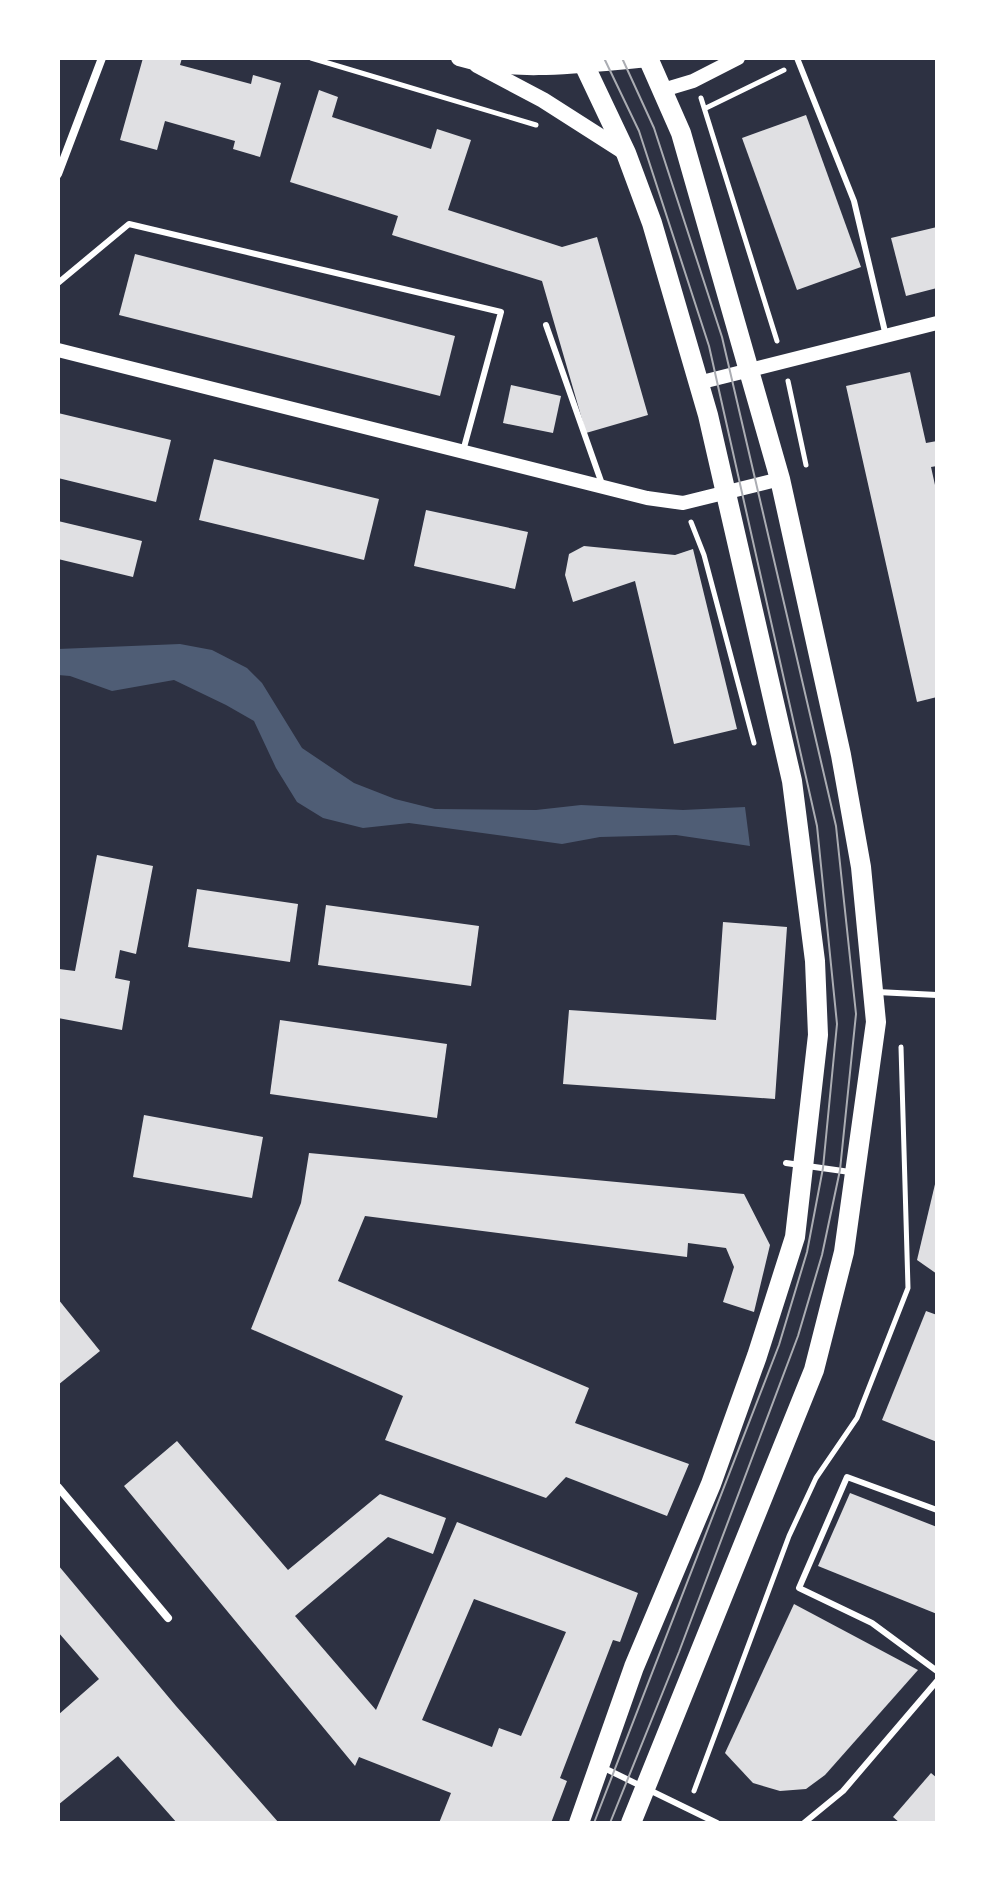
<svg xmlns="http://www.w3.org/2000/svg" width="995" height="1881" font-family="'Roboto Condensed',sans-serif">
<style>
.water{fill:#4f5d75}
.building{fill:#e0e0e3;fill-rule:evenodd}
.lines{fill:none;stroke-linecap:round;stroke-linejoin:round}
.path{stroke:#fff;stroke-width:5}
.service{stroke:#fff;stroke-width:6}
.minor{stroke:#fff;stroke-width:8}
.tertiary{stroke:#fff;stroke-width:14}
.secondary{stroke:#fff;stroke-width:16}
.primary{stroke:#fff;stroke-width:20}
.tram{stroke:#abadb3;stroke-width:2}
</style>
<rect width="100%" height="100%" fill="#2d3142"/>
<polygon class="water" points="180,644 212,650 247,668 262,683 302,748 354,783 395,799 435,809 536,810 581,805 683,810 745,807 750,846 676,835 600,837 562,844 409,823 363,828 323,818 297,802 276,768 254,721 226,705 174,680 112,691 70,676 58,675 58,649"/>
<g class="building">
<polygon points="143,58 182,58 180,65 251,84 253,75 281,83 260,157 233,149 235,141 165,121 157,150 120,140"/>
<polygon points="319,90 338,97 332,117 431,149 437,129 471,140 448,210 562,247 597,237 648,415 586,433 542,281 392,235 398,216 290,182"/>
<polygon points="806,115 861,267 797,290 742,138"/>
<polygon points="937,227 937,288 906,296 891,238"/>
<polygon points="135,254 455,336 440,396 119,315"/>
<polygon points="910,372 926,443 937,441 937,466 931,467 937,494 937,697 917,702 846,386"/>
<polygon points="511,385 561,396 553,433 503,423"/>
<polygon points="58,413 171,440 156,502 58,478"/>
<polygon points="214,459 379,499 364,560 199,520"/>
<polygon points="426,510 528,532 515,589 414,566"/>
<polygon points="58,521 142,541 133,577 58,559"/>
<polygon points="584,546 675,555 693,549 737,729 674,744 635,581 573,602 565,575 569,554"/>
<polygon points="97,855 153,866 136,954 120,950 115,978 130,981 122,1030 58,1018 59,969 75,971"/>
<polygon points="197,889 298,904 290,962 188,947"/>
<polygon points="326,905 479,926 471,986 318,965"/>
<polygon points="723,922 787,927 775,1099 563,1084 569,1010 716,1020"/>
<polygon points="280,1020 447,1044 437,1118 270,1094"/>
<polygon points="144,1115 263,1137 252,1198 133,1177"/>
<polygon points="309,1153 744,1194 770,1245 754,1312 723,1302 734,1267 726,1248 688,1243 687,1257 365,1216 338,1281 589,1388 575,1423 689,1464 667,1516 566,1477 546,1498 385,1440 403,1396 251,1329 301,1203"/>
<polygon points="936,1180 937,1180 937,1274 917,1260"/>
<polygon points="58,1299 100,1351 58,1385"/>
<polygon points="926,1311 937,1315 937,1442 882,1420"/>
<path d="M177,1441l111,129 92,-76 66,24 -13,36 -45,-17 -93,79 81,94 81,-188 181,71 -18,49 -7,-2 -53,138 7,3 -16,42h-112l12,-30 -92,-36 -4,9 -231,-280zM474,1599l92,33 -45,104 -22,-8 -7,19 -70,-27z"/>
<polygon points="850,1493 937,1527 937,1614 818,1566"/>
<polygon points="58,1565 176,1706 279,1823 177,1823 118,1756 58,1805 58,1715 99,1679 58,1632"/>
<polygon points="794,1604 918,1670 825,1775 806,1789 780,1791 753,1783 725,1753"/>
<polygon points="931,1773 937,1778 937,1823 900,1823 893,1817"/>
</g>
<g class="lines">
<g class="path">
<polyline points="311,58 536,125"/>
<polyline points="701,98 777,341"/>
<polyline points="706,108 784,70"/>
<polyline points="788,381 806,465"/>
<polyline points="691,522 704,555 754,743"/>
<polyline points="694,1791 789,1536 816,1478 857,1418 908,1288 901,1047"/>
</g>
<g class="service">
<polyline points="797,58 854,201 886,336"/>
<polyline points="58,283 129,224 501,312 463,451"/>
<polyline points="546,325 602,484"/>
<polyline points="877,992 937,995"/>
<polyline points="786,1163 850,1172"/>
<polyline points="937,1510 847,1477 799,1588 872,1623 937,1671"/>
<polyline points="602,1767 717,1823"/>
<polyline points="804,1823 843,1791 937,1681"/>
</g>
<g class="minor">
<polyline points="58,174 102,58"/>
<polyline points="58,1487 168,1618"/>
</g>
<g class="tertiary">
<polyline points="663,90 693,81 738,58"/>
<polyline points="58,350 647,498 683,503 780,479"/>
<polyline points="698,383 937,323"/>
</g>
<g class="secondary">
<path d="M459,58c56,17 131,6 190,1"/>
<polyline points="477,65 543,100 626,153"/>
</g>
<g class="primary">
<polyline points="579,1823 634,1667 711,1484 757,1356 795,1237 818,1035 815,961 792,781 708,415 652,223 626,153 581,58"/>
<polyline points="631,1823 814,1370 844,1252 876,1022 861,867 841,755 780,479 681,133 648,58"/>
</g>
<g class="tram">
<polyline points="594,1823 779,1345 807,1252 823,1168 837,1024 817,826 709,346 639,131 604,58"/>
<polyline points="610,1823 679,1652 798,1336 822,1255 840,1170 856,1014 836,826 722,337 654,128 622,58"/>
</g>
</g>
<rect width="995" height="1881" fill="none" stroke="#ffffff" stroke-width="120"/>
</svg>
